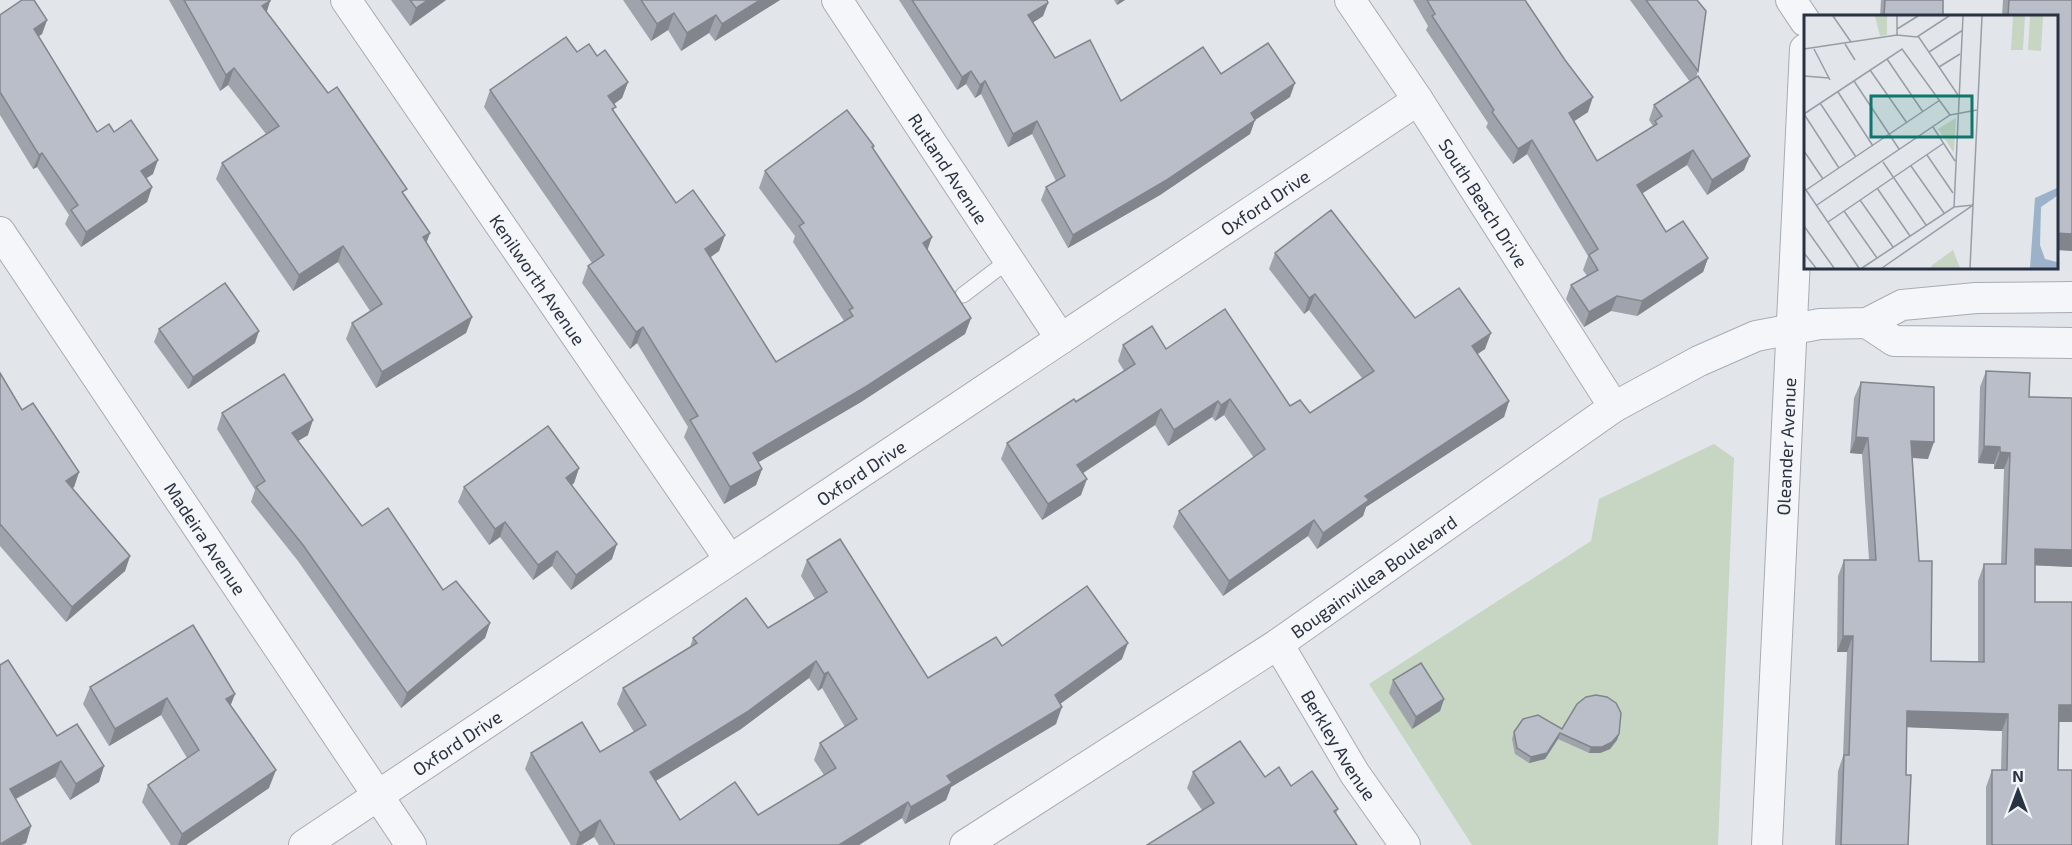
<svg xmlns="http://www.w3.org/2000/svg" width="2072" height="845" font-family="'Exo 2',sans-serif">
<style>
.green{fill:#c7d5c3}
.lines{fill:none;stroke-linecap:round;stroke-linejoin:round}
.service-casing{stroke:#a7acb5;stroke-width:17}
.minor-casing{stroke:#a7acb5;stroke-width:32}
.service{stroke:#f5f6f9;stroke-width:15}
.minor{stroke:#f5f6f9;stroke-width:30}
.wall{fill:#9fa3ac;fill-rule:evenodd}
.shaded-wall{fill:#82858c}
.building{fill:#b9bec8;stroke:#82858c;stroke-width:1.5;fill-rule:evenodd}
.labels{text-anchor:middle;dominant-baseline:central;stroke-width:5;stroke-linejoin:round;paint-order:stroke}
.street-label{font-size:18px;fill:#293243;stroke:#f1f4f8}
.inset-road{fill:none;stroke:#989da7;stroke-width:1.5}
.view{fill:#0f766e;fill-opacity:0.15;stroke:#0f766e;stroke-width:3}
.inset-edge{fill:none;stroke:#293243;stroke-width:3}
</style>
<rect width="100%" height="100%" fill="#e2e5ea"/>
<polygon class="green" points="1714,444 1734,458 1718,845 1472,845 1369,684 1591,541 1599,499"/>
<g class="lines">
<g class="service-casing">
<polyline id="service" points="963,295 1009,260"/>
</g>
<g class="minor-casing">
<g id="minor">
<path id="s1" d="M346,0l384,560"/>
<path id="s2" d="M837,0l224,339"/>
<path id="s3" d="M1350,0l68,100 196,307"/>
<polyline points="1791,0 1805,21"/>
<path id="s4" d="M0,232l411,613"/>
<polyline points="1867,323 1894,341 2072,343"/>
<path id="s5" d="M1278,644l77,130 50,71"/>
<path id="s6" d="M304,845l1114,-745"/>
<path id="s7" d="M965,845l313,-201 336,-237 85,-46 57,-25 64,-12 47,-1 35,-18 74,-7 96,-1"/>
<path id="s8" d="M1767,845l38,-796"/>
</g>
</g>
<use href="#service" class="service"/>
<use href="#minor" class="minor"/>
</g>
<g class="wall">
<polygon points="169,0 270,0 270,1 266,12 405,195 430,233 426,243 472,317 466,333 376,388 346,339 352,323 370,311 338,262 293,291 216,179 222,163 266,134 228,85 220,91"/>
<polygon points="391,0 446,0 410,26"/>
<polygon points="623,0 780,0 715,41 709,33 681,51 668,30 651,41"/>
<polygon points="899,0 1047,0 1048,3 1043,16 1032,23 1055,58 1121,101 1221,74 1290,97 1255,120 1250,134 1160,195 1068,248 1041,200 1046,187 1056,181 1032,134 1008,147 981,94 975,98 966,84 957,90"/>
<polygon points="1114,0 1125,0 1117,5"/>
<polygon points="1413,0 1525,0 1588,112 1574,121 1597,161 1653,126 1649,120 1654,105 1690,82 1630,0 1697,0 1698,71 1696,78 1744,170 1707,195 1687,165 1642,193 1666,232 1708,258 1703,272 1637,316 1611,311 1584,327 1566,299 1571,285 1587,276 1583,270 1588,256 1527,154 1513,164 1486,127 1488,123 1426,30 1428,26"/>
<polygon points="1881,0 1943,0 1943,16 1880,16"/>
<polygon points="2003,0 2072,0 2055,16 2002,16"/>
<polygon points="0,15 47,20 42,34 38,37 97,132 114,132 153,174 146,178 152,187 147,202 81,247 65,224 69,215 37,167 33,169 0,115"/>
<polygon points="577,52 597,56 628,82 622,98 614,104 614,111 676,203 725,235 719,251 711,257 776,362 844,321 793,242 795,236 759,188 765,171 874,146 873,149 927,250 971,318 965,334 861,402 758,462 762,469 756,485 724,504 684,437 688,427 637,343 630,349 582,283 588,266 592,263 484,107 490,90"/>
<polygon points="1275,253 1485,349 1477,354 1509,401 1504,417 1366,507 1363,516 1317,549 1308,536 1223,596 1173,527 1179,511 1254,458 1224,415 1215,421 1212,417 1168,446 1155,425 1083,473 1081,495 1042,520 1001,459 1007,443 1124,371 1118,361 1123,345 1166,349 1290,406 1310,413 1362,378 1309,310 1304,314 1269,269"/>
<polygon points="159,329 255,343 188,389 154,342"/>
<polygon points="1986,371 2029,397 2072,567 2035,565 2035,602 2072,722 2059,722 2058,770 2072,845 1986,845 1986,787 1992,770 2001,770 2002,731 1907,727 1906,775 1908,845 1835,845 1838,771 1843,756 1847,652 1837,652 1838,576 1844,560 1869,560 1862,454 1850,453 1854,398 1861,382 1928,459 1912,458 1919,561 1931,661 1978,662 1978,581 1984,564 2001,564 2004,469 1994,469 1994,464 1978,463 1980,387"/>
<polygon points="0,373 22,410 79,472 74,487 73,488 130,556 125,571 66,622 0,546"/>
<polygon points="222,413 308,435 298,441 362,526 443,590 490,623 485,638 401,708 298,561 251,502 255,490 217,429"/>
<polygon points="579,468 574,483 572,485 612,559 571,590 552,566 533,580 500,537 489,545 458,502 464,487"/>
<path d="M807,560l121,118 74,-32 120,13 -62,45 -4,20 -105,63 -5,13 -41,24 -3,-6 -43,27h-260l-5,-8 -13,8h-10l-46,-76 6,-16 69,-1 34,-20 -17,-28 6,-16 67,-41 3,-9 75,-10 47,-29 -14,-23zM809,678l9,13 4,-3 23,39 -25,16 -6,17 10,15 -66,40 -78,5 -24,-39 85,-52z"/>
<polygon points="0,665 57,736 104,766 99,782 70,800 55,777 16,799 31,826 26,843 21,845 0,845"/>
<polygon points="1393,680 1444,699 1440,711 1412,729 1389,693"/>
<polygon points="90,687 235,694 230,706 269,788 186,845 171,845 142,802 148,785 187,758 161,715 109,746 83,704"/>
<polygon points="1514,732 1619,734 1617,740 1610,749 1600,753 1589,753 1558,739 1545,759 1529,763 1515,754 1512,739"/>
<polygon points="1193,772 1265,777 1291,786 1338,809 1336,814 1202,810 1187,788"/>
</g>
<g class="shaded-wall">
<polygon points="428,0 446,0 410,26 416,8"/>
<polygon points="760,0 780,0 715,41 722,24"/>
<polygon points="1119,0 1125,0 1117,5"/>
<polygon points="270,1 265,18 262,6"/>
<polygon points="1048,3 1043,16 1023,29 1028,15"/>
<polygon points="674,13 668,30 651,41 657,24"/>
<polygon points="716,15 709,33 681,51 687,33"/>
<polygon points="47,20 42,34 28,43 34,29"/>
<polygon points="234,68 228,85 220,91 226,75"/>
<polygon points="971,71 966,84 957,90 962,77"/>
<polygon points="985,81 981,94 975,98 980,85"/>
<polygon points="628,82 622,98 602,113 608,96"/>
<polygon points="1295,83 1290,97 1246,126 1251,113"/>
<polygon points="1593,97 1588,112 1564,128 1569,113"/>
<polygon points="1255,120 1250,134 1160,195 1068,248 1073,235"/>
<polygon points="1037,121 1032,134 1008,147 1013,134"/>
<polygon points="1532,140 1527,154 1513,164 1518,149"/>
<polygon points="1693,150 1687,165 1632,200 1637,185"/>
<polygon points="42,153 37,167 33,169 39,155"/>
<polygon points="1750,156 1744,170 1707,195 1712,180"/>
<polygon points="158,160 153,174 136,185 141,171"/>
<polygon points="152,187 147,202 81,247 86,232"/>
<polygon points="430,233 424,249 423,237"/>
<polygon points="2055,233 2072,234 2072,251 2055,250"/>
<polygon points="725,235 719,251 699,265 705,249"/>
<polygon points="932,237 926,254 923,243"/>
<polygon points="343,246 338,262 293,291 299,275"/>
<polygon points="1708,258 1703,272 1637,316 1642,301"/>
<polygon points="1315,294 1309,310 1304,314 1309,298"/>
<polygon points="1617,296 1611,311 1584,327 1589,312"/>
<polygon points="472,317 466,333 376,388 382,372"/>
<polygon points="971,318 965,334 861,402 747,469 753,453"/>
<polygon points="643,327 637,343 630,349 636,332"/>
<polygon points="259,331 255,343 188,389 193,377"/>
<polygon points="1491,333 1485,349 1466,362 1472,346"/>
<polygon points="1230,399 1224,415 1215,421 1221,405"/>
<polygon points="1218,401 1212,417 1168,446 1174,430"/>
<polygon points="1509,401 1504,417 1366,507 1363,516 1317,549 1323,533 1365,496"/>
<polygon points="1161,409 1155,425 1071,481 1077,465"/>
<polygon points="313,420 308,435 286,448 292,433"/>
<polygon points="1856,437 1868,438 1862,454 1850,453"/>
<polygon points="1911,441 1934,442 1928,459 1905,457"/>
<polygon points="1984,446 2000,447 1994,464 1978,463"/>
<polygon points="2000,452 2010,453 2004,469 1994,469"/>
<polygon points="579,468 574,483 561,493 566,478"/>
<polygon points="762,469 756,485 724,504 730,487"/>
<polygon points="79,472 74,487 61,496 66,481"/>
<polygon points="1087,479 1081,495 1042,520 1048,504"/>
<polygon points="1314,520 1308,536 1223,596 1229,581"/>
<polygon points="505,522 500,537 489,545 495,529"/>
<polygon points="617,544 612,559 571,590 576,575"/>
<polygon points="2035,549 2072,550 2072,567 2029,565"/>
<polygon points="557,551 552,566 533,580 538,565"/>
<polygon points="130,556 125,571 66,622 72,607"/>
<polygon points="490,623 485,638 401,708 407,693"/>
<polygon points="1843,636 1853,636 1847,652 1837,652"/>
<polygon points="1128,643 1122,659 1049,712 1055,695"/>
<polygon points="816,661 809,678 741,729 644,788 650,772"/>
<polygon points="828,672 822,688 818,691 824,674"/>
<polygon points="235,694 228,712 226,699"/>
<polygon points="167,698 161,715 109,746 115,729"/>
<polygon points="1444,699 1440,711 1412,729 1416,717"/>
<polygon points="2059,705 2072,705 2072,722 2053,722"/>
<polygon points="1062,707 1056,724 951,787 946,800 905,824 911,807 947,776"/>
<polygon points="1907,711 2008,714 2002,731 1901,727"/>
<polygon points="1560,733 1558,739 1545,759 1529,763 1531,757"/>
<polygon points="1619,734 1617,740 1610,749 1600,753 1589,753 1591,747"/>
<polygon points="61,761 55,777 4,805 10,789"/>
<polygon points="104,766 99,782 70,800 76,784"/>
<polygon points="276,770 269,788 186,845 178,845 182,834"/>
<polygon points="908,802 902,818 859,845 839,845"/>
<polygon points="600,820 594,837 581,845 576,845 580,833"/>
<polygon points="31,826 26,843 21,845 0,845"/>
</g>
<g class="building">
<polygon points="22,0 34,0 47,20 34,29 97,132 109,124 114,132 131,120 158,160 141,171 152,187 86,232 71,210 78,205 42,153 39,155 0,92 0,15"/>
<polygon points="184,0 270,0 270,1 262,6 328,93 337,87 407,189 402,192 430,233 423,237 472,317 382,372 352,323 382,304 343,246 299,275 222,163 279,126 234,68 226,75"/>
<polygon points="410,0 428,0 416,8"/>
<polygon points="641,0 760,0 722,24 716,15 687,33 674,13 657,24"/>
<polygon points="912,0 1047,0 1048,3 1028,15 1055,58 1090,40 1121,101 1203,47 1221,74 1268,43 1295,83 1251,113 1255,120 1165,181 1073,235 1046,187 1065,176 1037,121 1013,134 985,81 980,85 971,71 962,77"/>
<polygon points="1427,0 1525,0 1565,60 1593,97 1569,113 1597,161 1657,124 1655,121 1662,116 1654,105 1698,76 1750,156 1712,180 1693,150 1637,185 1666,232 1683,221 1708,258 1642,301 1617,296 1589,312 1571,285 1598,270 1589,255 1598,249 1532,140 1518,149 1492,112 1494,110 1432,16 1435,14"/>
<polygon points="1646,0 1697,0 1706,11 1698,71"/>
<polygon points="1885,0 1943,0 1943,16 1884,16"/>
<polygon points="2009,0 2072,0 2072,234 2055,233 2055,16 2008,16"/>
<polygon points="566,37 577,52 589,44 597,56 605,50 628,82 608,96 616,107 612,109 676,203 693,190 725,235 705,249 776,362 853,316 849,310 853,308 799,226 804,223 765,171 847,110 874,146 872,147 932,237 923,243 971,318 867,386 753,453 762,469 730,487 690,420 698,416 643,327 636,332 588,266 604,255 490,90"/>
<polygon points="1331,210 1415,318 1459,288 1491,333 1472,346 1509,401 1365,496 1369,500 1323,533 1314,520 1229,581 1179,511 1265,449 1230,399 1221,405 1218,401 1174,430 1161,409 1077,465 1087,479 1048,504 1007,443 1074,399 1076,402 1135,364 1123,345 1152,326 1166,349 1225,309 1290,406 1300,400 1310,413 1374,371 1315,294 1309,298 1275,253"/>
<polygon points="225,283 259,331 193,377 159,329"/>
<polygon points="1986,371 2030,373 2029,397 2072,398 2072,550 2035,549 2035,602 2072,602 2072,705 2059,705 2058,770 2072,770 2072,845 1992,845 1992,770 2007,770 2008,714 1907,711 1906,775 1911,775 1908,845 1841,845 1844,755 1849,755 1853,636 1843,636 1844,560 1876,560 1868,438 1856,437 1861,382 1934,387 1934,442 1911,441 1919,561 1932,561 1931,661 1984,662 1984,564 2006,564 2010,453 2000,452 2000,447 1984,446"/>
<polygon points="0,373 22,410 33,403 79,472 66,481 130,556 72,607 1,525 0,526"/>
<polygon points="284,374 313,420 292,433 362,526 388,508 443,590 456,581 490,623 407,693 303,545 256,487 265,481 222,413"/>
<polygon points="548,426 579,468 566,478 617,544 576,575 557,551 538,565 505,522 495,529 464,487"/>
<path d="M840,539l88,139 68,-41 6,9 85,-60 41,57 -73,52 7,12 -115,69 5,7 -41,24 -3,-5 -69,43h-224l-15,-25 -20,13 -49,-80 51,-31 18,30 46,-27 -23,-37 74,-45 -4,-5 53,-40 22,30 59,-36 -20,-32zM816,661l8,13 4,-2 29,47 -37,24 16,25 -78,47 -23,-33 -55,38 -30,-48 97,-60z"/>
<polygon points="193,625 235,694 226,699 276,770 182,834 148,785 199,750 167,698 115,729 90,687"/>
<polygon points="8,660 57,736 77,724 104,766 76,784 61,761 10,789 31,826 0,844 0,665"/>
<polygon points="1421,663 1444,699 1416,717 1393,680"/>
<polygon points="1596,695 1607,697 1616,703 1621,713 1619,734 1612,742 1602,747 1591,747 1560,733 1547,753 1531,757 1517,748 1514,732 1523,719 1538,715 1562,729 1577,704 1586,697"/>
<polygon points="1240,741 1265,777 1279,767 1291,786 1312,771 1338,809 1334,811 1357,845 1147,845 1214,803 1193,772"/>
</g>
<g class="labels">
<g class="street-label">
<text stroke="none"><textPath href="#s2" startOffset="202">Rutland Avenue</textPath></text>
<text stroke="none"><textPath href="#s6" startOffset="1156">Oxford Drive</textPath></text>
<text stroke="none"><textPath href="#s3" startOffset="243">South Beach Drive</textPath></text>
<text stroke="none"><textPath href="#s1" startOffset="339">Kenilworth Avenue</textPath></text>
<text stroke="none"><textPath href="#s8" startOffset="399">Oleander Avenue</textPath></text>
<text stroke="none"><textPath href="#s6" startOffset="670">Oxford Drive</textPath></text>
<text stroke="none"><textPath href="#s4" startOffset="369">Madeira Avenue</textPath></text>
<text stroke="none"><textPath href="#s7" startOffset="489">Bougainvillea Boulevard</textPath></text>
<text stroke="none"><textPath href="#s6" startOffset="184">Oxford Drive</textPath></text>
<text stroke="none"><textPath href="#s5" startOffset="118">Berkley Avenue</textPath></text>
</g>
</g>
<g transform="translate(1804 15)">
<rect width="254" height="254" fill="#e2e5ea"/>
<path d="M71,1h12v19l-7,1zM209,1h12l-2,34h-12zM226,1h13l-2,35 -13,-1zM152,103l-2,34v1l-16,-24zM149,235l7,18h-28l-1,-2z" fill="#c7d5c3"/>
<path d="M253,173v8l-16,11 -1,38 5,14 12,3v6h-27l5,-70z" fill="#9cb2cb"/>
<path class="inset-road" d="M29,1l18,26M93,1v19M93,14l21,-13M114,21l40,59M41,29l10,16M0,34l93,-14 20,2 32,-21M10,34l16,31M125,37l34,-22M83,44l36,53M135,52l21,-13M66,55l37,53M0,61l25,2M50,66l45,68M34,77l35,54M16,88l36,54M0,99l98,-65 48,66M0,99l35,54M129,112l22,34M0,136l19,28M123,140l26,38M79,147l43,63M107,151l33,47M0,172l55,81M73,173l33,48M2,175l134,-90M56,185l33,47M13,190l133,-90 27,-5M150,192l9,-191M40,196l33,47M24,207l116,-79M0,211l30,42M0,238l12,15M58,253l92,-61 19,-2 -3,63M78,253l91,-63 9,-189"/>
<path class="view" d="M67,81h101v41h-101z"/>
<rect width="254" height="254" class="inset-edge"/>
</g>
<g transform="translate(2018 791)" stroke="#f1f4f8" stroke-width="4.5" paint-order="stroke">
<path d="M0-4.5L10 22L0 15L-10 22Z" fill="#293243"/>
<text y="-9" font-size="16" font-weight="bold" text-anchor="middle" fill="#293243">N</text>
</g>
</svg>
